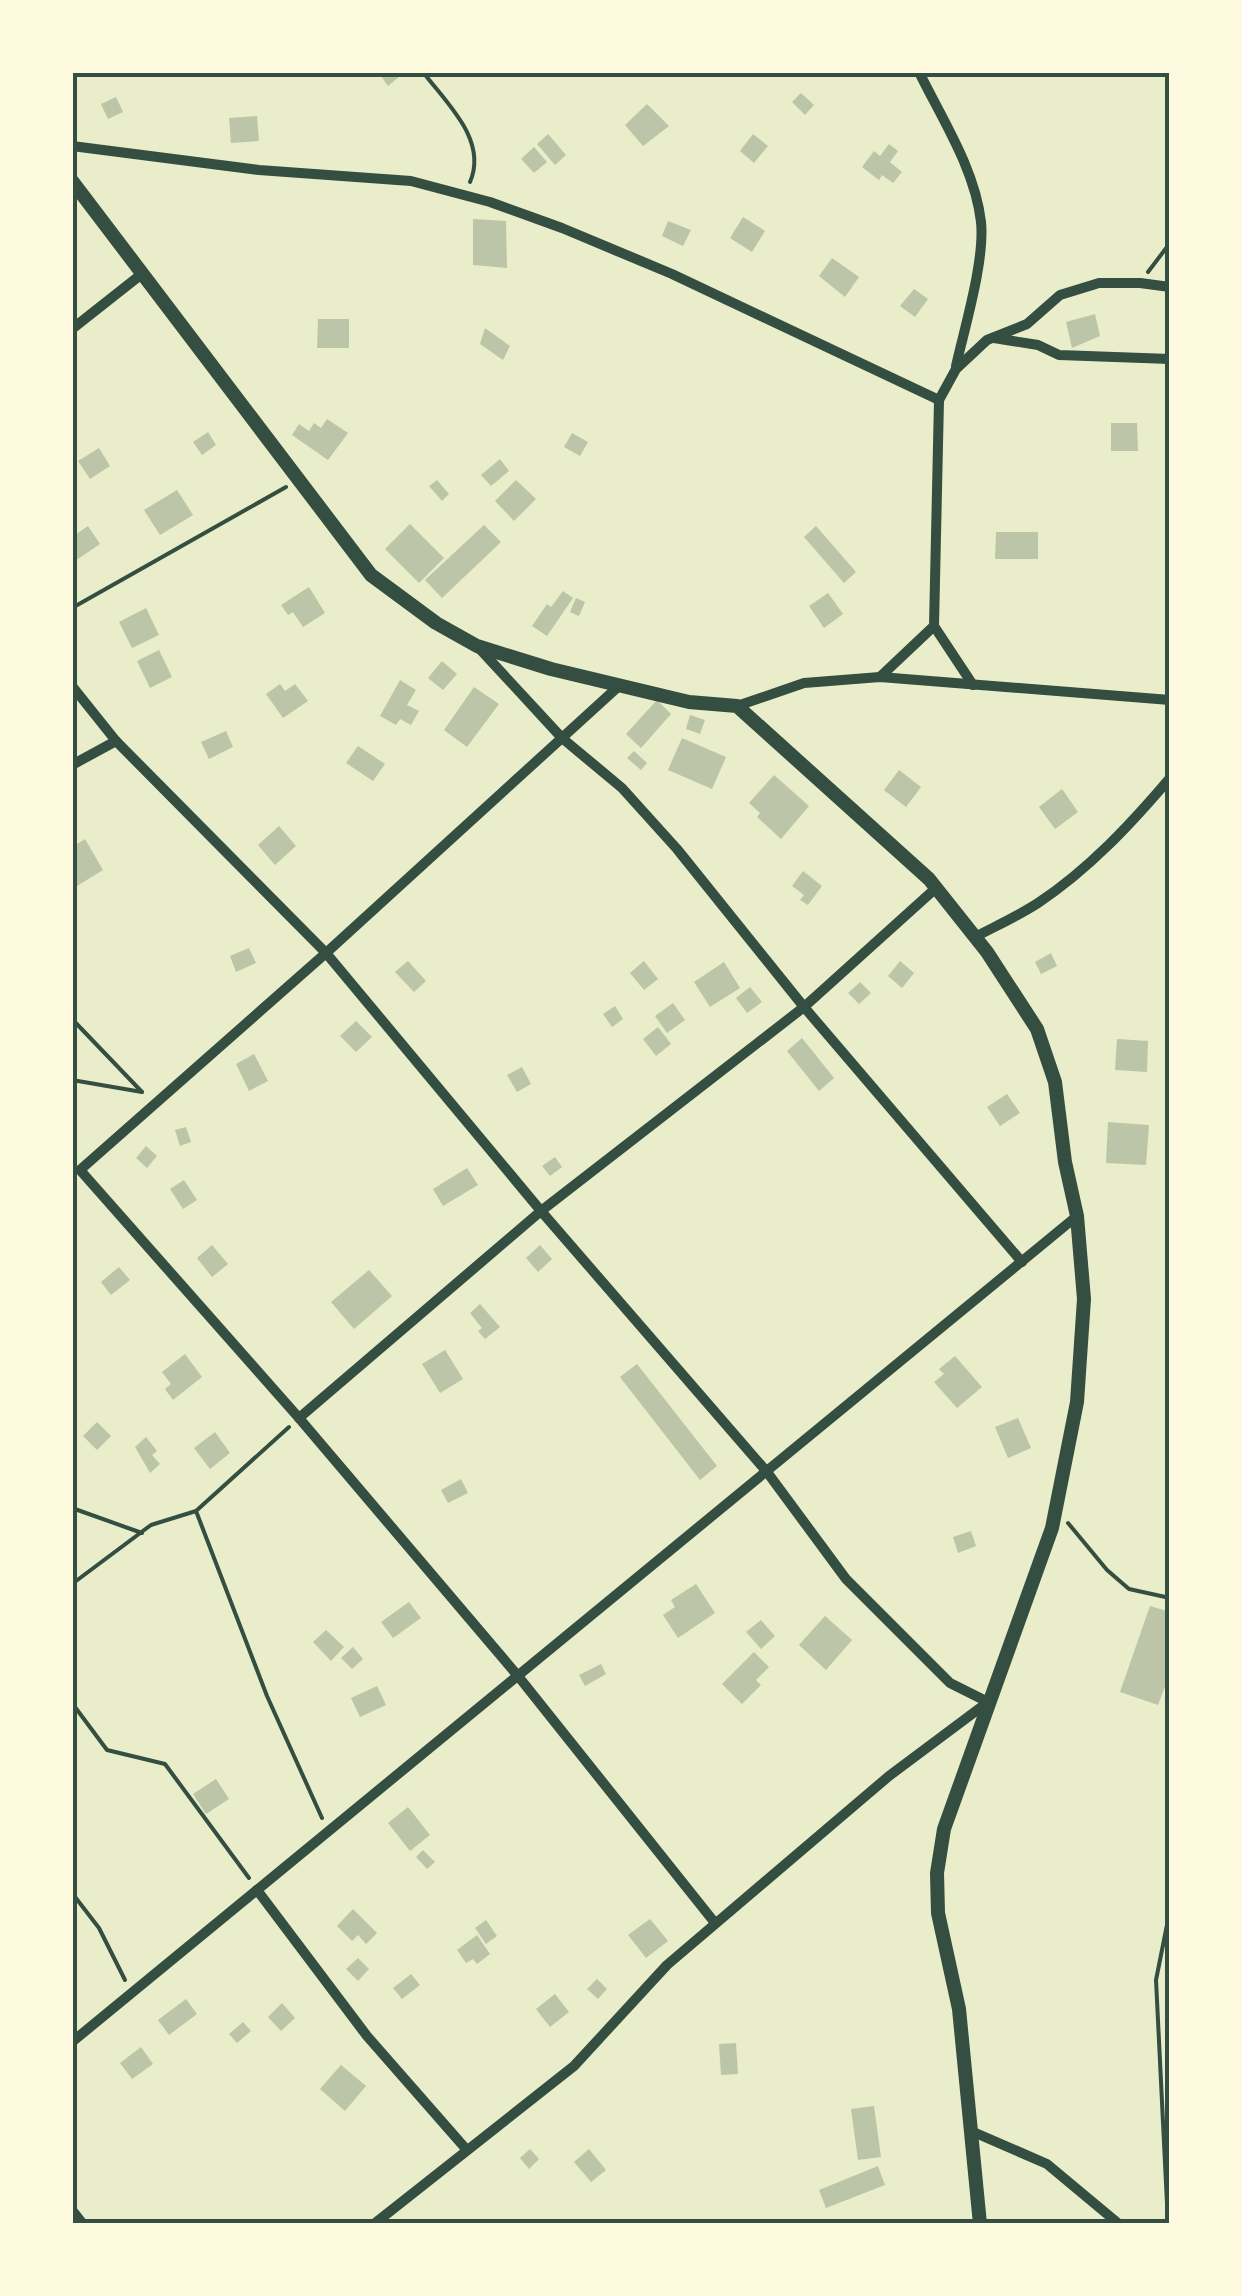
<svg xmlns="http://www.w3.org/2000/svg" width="1242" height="2296" font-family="'Fira Sans',sans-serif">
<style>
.building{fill:#bcc5a7}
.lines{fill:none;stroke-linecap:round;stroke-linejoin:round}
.path{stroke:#344e41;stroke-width:4}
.minor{stroke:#344e41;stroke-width:10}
.tertiary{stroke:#344e41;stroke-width:14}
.neatline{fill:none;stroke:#344e41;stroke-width:4}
</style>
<rect width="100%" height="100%" fill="#e9edc9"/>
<g class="building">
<polygon points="378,72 405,72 388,86"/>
<polygon points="801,93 814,105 805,115 792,102"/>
<polygon points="116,97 123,112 108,119 101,104"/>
<polygon points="647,104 669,126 643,146 625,125"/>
<polygon points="257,116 259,141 231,143 229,118"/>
<polygon points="548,134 566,155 555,165 537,144"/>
<polygon points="753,134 768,146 754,163 740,151"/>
<polygon points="889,144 898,151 890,162 902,172 893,183 882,175 879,180 862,167 874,151 880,156"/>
<polygon points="534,147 547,162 534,173 521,159"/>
<polygon points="743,217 765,231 752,252 730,238"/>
<polygon points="473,219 506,221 507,268 473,265"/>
<polygon points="668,221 691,230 683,246 662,236"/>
<polygon points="832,258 859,277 845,297 819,276"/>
<polygon points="914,289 928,299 915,317 900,306"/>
<polygon points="1095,314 1100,336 1072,348 1066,322"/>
<polygon points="318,319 349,319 349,348 317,348"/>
<polygon points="485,328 510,346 503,360 480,344"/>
<polygon points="327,419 348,433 328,460 292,435 299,424 309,431 314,423 321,428"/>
<polygon points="1111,423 1137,423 1138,451 1111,451"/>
<polygon points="208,432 216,445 202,455 193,442"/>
<polygon points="572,433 588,442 580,456 564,447"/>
<polygon points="99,448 110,466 90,479 78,461"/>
<polygon points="500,459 509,471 491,486 481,475"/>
<polygon points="437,480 449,494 442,501 429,486"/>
<polygon points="516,480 536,499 514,521 495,501"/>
<polygon points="177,490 193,515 160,535 144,510"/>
<polygon points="410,524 444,558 419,583 385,549"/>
<polygon points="484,525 501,542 442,598 425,580"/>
<polygon points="88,526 100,544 72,563 72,537"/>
<polygon points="816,526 856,572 844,583 804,537"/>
<polygon points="996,532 1038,532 1038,559 995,559"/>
<polygon points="309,587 325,613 303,627 293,612 288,615 281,605"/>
<polygon points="563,591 573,598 547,636 532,626 547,604 551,607"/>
<polygon points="828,593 843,614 824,628 809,606"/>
<polygon points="576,598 585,602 579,616 570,612"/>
<polygon points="146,608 159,635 132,648 119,622"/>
<polygon points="159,650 172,677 150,688 137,661"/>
<polygon points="442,661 457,674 443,690 428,678"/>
<polygon points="400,680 416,690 407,705 419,711 411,725 400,719 396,725 380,716"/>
<polygon points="280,684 285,691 295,684 308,701 283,718 266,694"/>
<polygon points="474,687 499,704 467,747 444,730"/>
<polygon points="657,700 671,714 641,748 626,734"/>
<polygon points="690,715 705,720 700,734 686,729"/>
<polygon points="226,731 233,747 209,759 201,742"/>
<polygon points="682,738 726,757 712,789 668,770"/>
<polygon points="358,746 385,764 373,781 346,763"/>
<polygon points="634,751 647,763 641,770 627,758"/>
<polygon points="899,770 921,787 906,807 884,790"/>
<polygon points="774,775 809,806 781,839 757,817 760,813 749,803"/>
<polygon points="1062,789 1078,812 1055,829 1039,807"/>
<polygon points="279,826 296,846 275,865 258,845"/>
<polygon points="85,839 103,870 77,886 72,879 72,847"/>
<polygon points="803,871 822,886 808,905 800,900 804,895 792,886"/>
<polygon points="249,948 256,963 236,972 230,956"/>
<polygon points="1051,953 1057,966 1041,974 1035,962"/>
<polygon points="408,961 426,981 414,992 395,972"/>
<polygon points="644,961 658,979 644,990 630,973"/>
<polygon points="900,961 914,973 902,988 888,976"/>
<polygon points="724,962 740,988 710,1007 694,982"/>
<polygon points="860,982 871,993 859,1004 848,993"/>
<polygon points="750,987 762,1002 747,1013 736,998"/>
<polygon points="673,1003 685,1020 667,1033 655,1016"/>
<polygon points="615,1006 623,1019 612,1027 603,1014"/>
<polygon points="356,1021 372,1037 356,1052 340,1036"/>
<polygon points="658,1027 671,1044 656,1056 643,1039"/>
<polygon points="802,1038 834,1078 819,1091 787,1051"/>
<polygon points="1117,1039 1148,1041 1147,1072 1115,1070"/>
<polygon points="254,1054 268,1081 249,1091 236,1064"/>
<polygon points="522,1067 531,1084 517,1092 507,1075"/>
<polygon points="1007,1094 1020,1113 1000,1126 987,1107"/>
<polygon points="1108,1122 1149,1125 1146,1165 1106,1163"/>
<polygon points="186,1127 191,1142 180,1146 175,1130"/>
<polygon points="146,1146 157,1156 147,1168 136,1158"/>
<polygon points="555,1157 562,1167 550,1176 542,1166"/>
<polygon points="467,1168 478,1185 443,1206 433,1189"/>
<polygon points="184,1180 197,1200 183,1209 170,1189"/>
<polygon points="212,1245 228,1264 212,1277 197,1258"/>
<polygon points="540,1245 552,1259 538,1272 526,1258"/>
<polygon points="119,1267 130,1280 111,1295 101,1282"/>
<polygon points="369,1270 392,1296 354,1329 331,1302"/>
<polygon points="480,1304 500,1327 485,1339 478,1331 482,1328 470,1313"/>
<polygon points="445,1350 463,1379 440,1393 422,1364"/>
<polygon points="185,1354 202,1377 173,1400 165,1389 171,1384 162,1372"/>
<polygon points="955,1356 982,1387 957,1408 934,1382 944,1374 939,1369"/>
<polygon points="637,1364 717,1466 700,1480 620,1377"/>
<polygon points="1018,1418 1031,1448 1008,1458 995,1427"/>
<polygon points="97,1422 111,1436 97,1450 83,1436"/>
<polygon points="215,1432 230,1453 210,1469 194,1448"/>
<polygon points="146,1437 157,1451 152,1455 160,1464 150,1473 135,1447"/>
<polygon points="461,1479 468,1493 448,1503 441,1490"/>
<polygon points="971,1531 976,1546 958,1553 953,1537"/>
<polygon points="696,1584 715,1613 678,1638 663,1615 675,1607 671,1600"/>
<polygon points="409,1602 421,1618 393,1638 381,1622"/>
<polygon points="1150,1606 1170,1612 1170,1673 1158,1705 1120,1692"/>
<polygon points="825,1616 852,1640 826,1670 799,1645"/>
<polygon points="761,1620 775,1636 761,1649 746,1632"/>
<polygon points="326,1630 344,1647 331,1661 313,1642"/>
<polygon points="353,1647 363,1659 352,1669 341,1658"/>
<polygon points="754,1652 769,1667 756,1680 761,1685 742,1704 722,1684"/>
<polygon points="601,1664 606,1674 585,1686 579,1675"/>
<polygon points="377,1686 386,1705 360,1717 351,1698"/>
<polygon points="216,1779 229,1799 206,1814 193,1794"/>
<polygon points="408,1807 430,1835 410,1851 388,1823"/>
<polygon points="423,1850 435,1862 427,1869 416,1857"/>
<polygon points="353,1909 377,1933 366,1944 358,1935 352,1941 337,1926"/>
<polygon points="650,1919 668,1941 646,1958 628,1935"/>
<polygon points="486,1920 497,1936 486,1944 475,1928"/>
<polygon points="477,1935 490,1954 477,1964 473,1959 466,1963 457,1950"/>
<polygon points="358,1958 369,1969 358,1981 346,1969"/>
<polygon points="411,1974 420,1985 402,1999 393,1988"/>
<polygon points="597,1979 607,1989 598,1999 587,1989"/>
<polygon points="555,1994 569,2012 550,2027 536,2009"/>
<polygon points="186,1999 197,2014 169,2035 158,2020"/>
<polygon points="282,2003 295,2018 281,2031 268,2017"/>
<polygon points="243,2022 251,2031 237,2043 229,2034"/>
<polygon points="736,2043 738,2074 721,2075 719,2044"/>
<polygon points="141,2047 153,2064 132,2079 120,2063"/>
<polygon points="341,2065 366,2086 345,2111 320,2089"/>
<polygon points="874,2106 881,2157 858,2160 851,2109"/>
<polygon points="530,2149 539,2159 529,2169 520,2158"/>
<polygon points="589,2149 606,2170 591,2182 574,2162"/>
<polygon points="878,2166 885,2185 826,2208 819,2190"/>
</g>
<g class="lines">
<g class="path">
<path d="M423,72c24,32 65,68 47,110"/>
<polyline points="1148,272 1170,243"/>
<polyline points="72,608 286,487"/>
<polyline points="72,1019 142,1092"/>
<polyline points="72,1080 142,1092"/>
<polyline points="72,1508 142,1533"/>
<polyline points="196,1511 267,1696 322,1818"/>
<polyline points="1068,1523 1107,1570 1129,1589 1170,1598"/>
<polyline points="72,1584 151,1525 196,1511 289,1427"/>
<polyline points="72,1703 107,1750 165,1764 249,1878"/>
<polyline points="72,1893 99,1928 125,1980"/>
<polyline points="1168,2224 1156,1980 1170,1910"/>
</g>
<g class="minor">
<path d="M919,72c23,47 56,97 62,150 4,38 -16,104 -25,144"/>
<polyline points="72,146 259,170 411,181 490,202 562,228 672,274 939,400 956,369 987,340 1027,324 1060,295 1099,283 1140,283 1170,287"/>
<polyline points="72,329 143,273"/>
<polyline points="994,338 1038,345 1059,355 1170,359"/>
<polyline points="934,626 973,685"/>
<polyline points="478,647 562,738 622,788 677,849 804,1007 1022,1262"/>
<polyline points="880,677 934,626 939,400"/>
<polyline points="620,685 326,953 80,1170 299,1418 518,1676 715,1923"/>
<polyline points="72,686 116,741 326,953 541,1211 767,1472 846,1579 950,1683 988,1702 889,1776 667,1965 574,2066 374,2224"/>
<polyline points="737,706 804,683 880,677 1170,700"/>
<polyline points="72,765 116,741"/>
<path d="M975,937c21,-11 43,-21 63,-34 51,-34 93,-79 132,-125"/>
<polyline points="299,1418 541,1211 804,1007 936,888"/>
<polyline points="257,1890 367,2036 466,2149"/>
<polyline points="72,2042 1077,1216"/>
<polyline points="971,2131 1047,2164 1119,2224"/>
<polyline points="72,2210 83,2224"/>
</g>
<polyline class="tertiary" points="72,181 371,575 436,623 477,646 551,669 689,702 737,706 929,879 987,952 1037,1029 1055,1082 1065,1162 1077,1216 1084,1299 1077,1402 1052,1528 944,1829 937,1873 938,1913 959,2009 980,2224"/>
</g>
<rect width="1242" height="2296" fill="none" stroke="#fefae0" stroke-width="150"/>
<rect x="75" y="75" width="1092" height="2146" class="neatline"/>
</svg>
